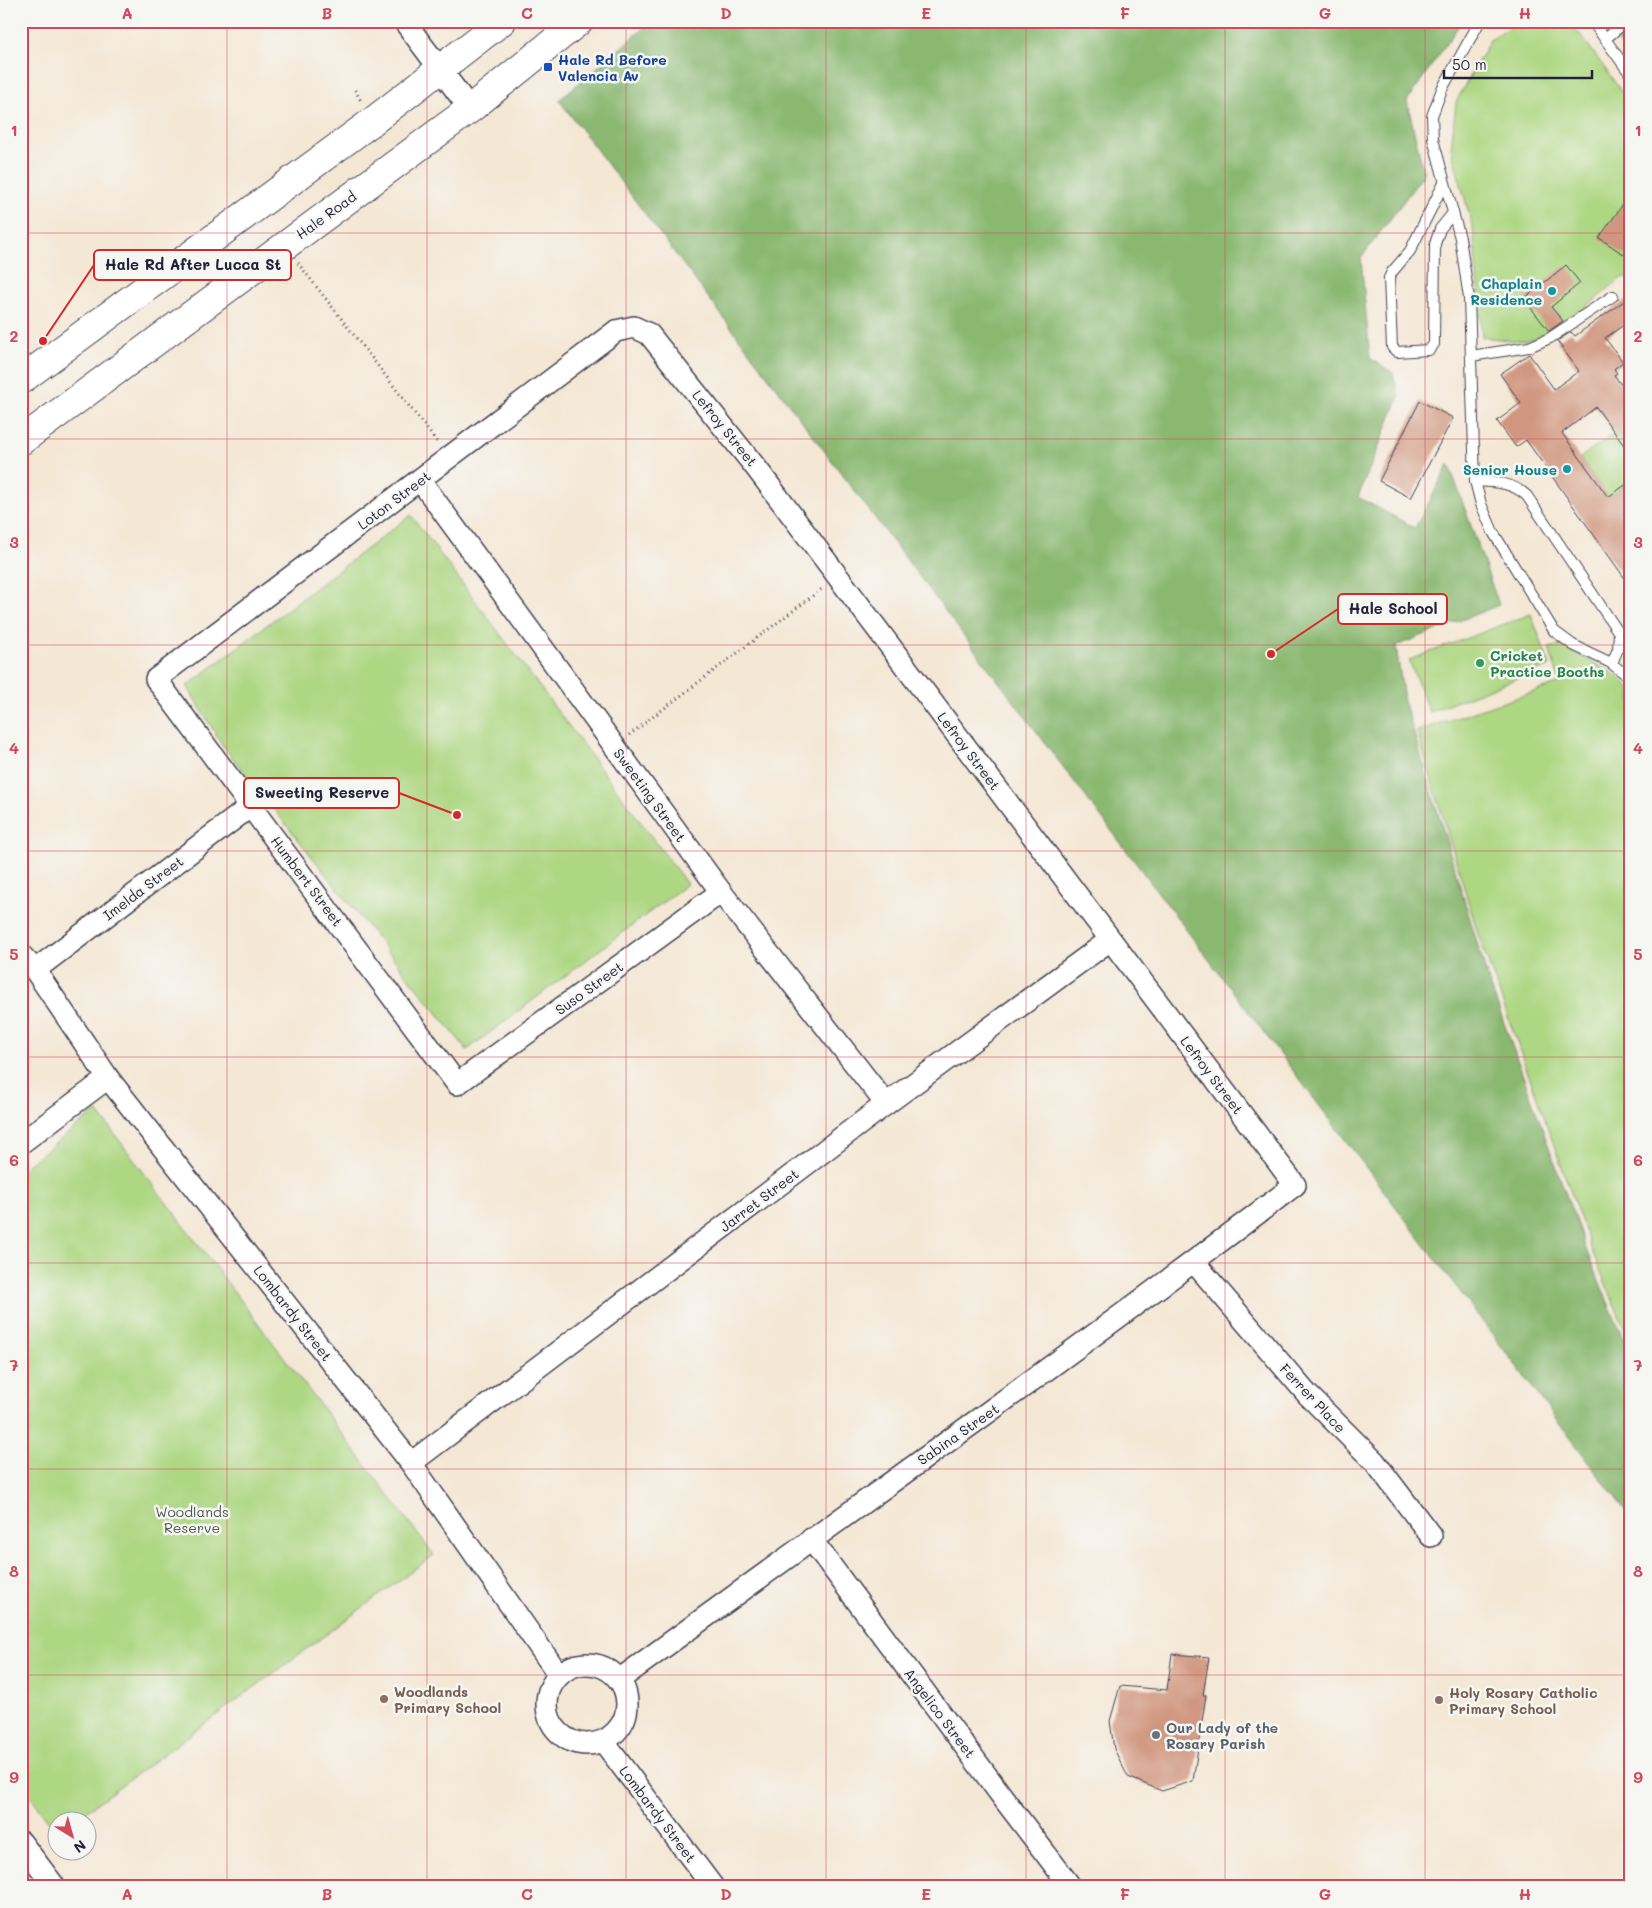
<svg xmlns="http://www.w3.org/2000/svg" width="1652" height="1908" font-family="Mali,sans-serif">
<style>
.green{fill:#aed783;stroke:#687c5f}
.forest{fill:#8ab871;stroke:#566d56}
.building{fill:#d0967f}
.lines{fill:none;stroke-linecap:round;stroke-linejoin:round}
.lane-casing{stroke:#424052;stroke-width:12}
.street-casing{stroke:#424052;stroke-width:24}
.primary-casing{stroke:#424052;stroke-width:30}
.path{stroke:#424052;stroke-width:3;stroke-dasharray:1 4;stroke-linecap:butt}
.lane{stroke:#fff;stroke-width:10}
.street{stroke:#fff;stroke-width:21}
.primary{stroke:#fff;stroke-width:28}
.grid{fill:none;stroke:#d1495b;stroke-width:1;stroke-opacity:0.55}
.transit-dot{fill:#1a4fb4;stroke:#f6f6f2;stroke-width:2}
.culture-dot{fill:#0f9aa8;stroke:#f6f6f2;stroke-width:2}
.leisure-dot{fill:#2e9e5b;stroke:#f6f6f2;stroke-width:2}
.education-dot{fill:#8d6e63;stroke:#f6f6f2;stroke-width:2}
.worship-dot{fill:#6b7280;stroke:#f6f6f2;stroke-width:2}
.labels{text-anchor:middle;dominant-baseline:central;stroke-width:5;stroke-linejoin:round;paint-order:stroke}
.transit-label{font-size:14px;font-weight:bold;fill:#164399;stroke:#f6f6f2;text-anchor:start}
.street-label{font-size:14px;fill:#22223b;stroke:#f6f6f2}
.culture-label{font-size:14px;font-weight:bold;fill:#0d838f;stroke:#f6f6f2;text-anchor:end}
.leisure-label{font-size:14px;font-weight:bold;fill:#27864d;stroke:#f6f6f2;text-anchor:start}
.park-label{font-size:14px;fill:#4c5851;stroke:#f6f6f2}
.education-label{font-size:14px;font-weight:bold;fill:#785e54;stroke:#f6f6f2;text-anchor:start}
.worship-label{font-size:14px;font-weight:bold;fill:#5b616d;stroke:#f6f6f2;text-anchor:start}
.leader{fill:none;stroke:#d62828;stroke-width:2}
.callout-dot{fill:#d62828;stroke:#f6f6f2;stroke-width:2}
.callout{fill:#f6f6f2;stroke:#d62828;stroke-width:2}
.callout-label{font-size:15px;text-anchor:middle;font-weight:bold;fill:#22223b}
.neatline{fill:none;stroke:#d1495b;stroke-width:2}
.grid-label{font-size:16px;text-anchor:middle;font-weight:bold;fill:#d1495b}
</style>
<rect width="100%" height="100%" fill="#f6f6f2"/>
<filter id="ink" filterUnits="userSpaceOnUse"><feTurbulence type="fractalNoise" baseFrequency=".02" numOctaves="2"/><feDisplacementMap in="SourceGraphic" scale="10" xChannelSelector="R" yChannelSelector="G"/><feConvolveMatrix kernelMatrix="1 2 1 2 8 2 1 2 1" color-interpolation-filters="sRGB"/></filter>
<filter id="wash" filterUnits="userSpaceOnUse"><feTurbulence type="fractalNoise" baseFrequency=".0096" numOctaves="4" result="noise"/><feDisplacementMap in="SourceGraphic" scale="20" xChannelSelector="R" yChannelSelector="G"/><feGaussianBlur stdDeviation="1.12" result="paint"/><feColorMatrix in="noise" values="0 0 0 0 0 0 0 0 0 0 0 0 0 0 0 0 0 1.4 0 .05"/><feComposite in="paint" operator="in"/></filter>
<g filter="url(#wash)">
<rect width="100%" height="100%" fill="#f4e7d4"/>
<g class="green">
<path d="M1517,21h44l20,14 50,70v174l-8,-2c-22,17 -61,53 -86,61 -17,5 -38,1 -55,-1l-9,-109 -22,-79 5,-47 34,-62z"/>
<polygon points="1631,22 1631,58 1615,38"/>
<polygon points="1615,433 1631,455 1631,481 1608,497 1580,458"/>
<polygon points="411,515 687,884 467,1050 223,746 187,686"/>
<polygon points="1531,614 1550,666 1429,712 1409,660"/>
<polygon points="1562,645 1624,680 1631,692 1631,1344 1592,1251 1478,934 1417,731 1560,683 1549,648"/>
<polygon points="97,1111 434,1555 74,1820 58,1820 57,1833 21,1784 21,1170"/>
</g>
<polygon class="forest" points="652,21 1462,21 1407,101 1424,174 1361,258 1370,358 1393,373 1399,397 1358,497 1415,528 1449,464 1499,605 1396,646 1404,700 1488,979 1587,1252 1631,1357 1631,1518 559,100"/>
<g id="blocks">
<g class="building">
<polygon points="1631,193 1631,259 1599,238"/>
<polygon points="1566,265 1580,283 1551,307 1563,321 1549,331 1524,299"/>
<polygon points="1631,296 1631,320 1605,338 1623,362 1614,369 1617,373 1614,375 1631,398 1631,455 1596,407 1562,433 1608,497 1631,481 1631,587 1526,440 1516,447 1497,421 1521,403 1500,374 1529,354 1554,389 1579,371 1557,341 1571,332 1575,336"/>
<polygon points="1420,401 1453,418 1411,498 1379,481"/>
<polygon points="1172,1654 1209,1657 1203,1695 1206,1695 1193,1781 1162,1791 1128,1777 1114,1749 1110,1721 1120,1686 1167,1690"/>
</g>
</g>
</g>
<g filter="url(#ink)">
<use href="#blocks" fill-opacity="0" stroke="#424052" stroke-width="1"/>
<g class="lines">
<g class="lane-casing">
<g id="lane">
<polyline points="1480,21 1442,89 1432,116 1433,139 1460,238 1469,298 1475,481 1481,504 1493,532 1554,631 1573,645 1609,662 1631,678"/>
<polyline points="1592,21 1631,75"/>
<polyline points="1605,39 1627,21"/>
<polyline points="1444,183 1410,251 1392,272 1389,278 1392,347 1397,352 1429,350 1434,344 1435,244 1440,229 1453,213"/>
<polyline points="1471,356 1529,347 1550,338 1613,296"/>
<path d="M1475,481c20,1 37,1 52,15l92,137 -1,16 -6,14"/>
</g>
</g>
<g class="street-casing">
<g id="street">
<polyline points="404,21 470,109"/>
<polyline points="420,480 721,892 886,1104"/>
<polyline points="21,955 35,970 108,1078 411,1463 559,1675"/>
<polyline points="35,970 251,806"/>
<polyline points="21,1143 108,1078"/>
<polyline points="1194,1262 1307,1394 1375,1462 1431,1536"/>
<polyline points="411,1463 886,1104 1110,940"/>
<polyline points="811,1539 1004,1799 1071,1887"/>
<circle cx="587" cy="1704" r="40"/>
<path d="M619,1680c225,-165 454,-326 676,-495l-538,-716 -108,-135 -15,-7 -18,4 -460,348 301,405 264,-192"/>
<polyline points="603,1741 713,1887"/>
<polyline points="21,1842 55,1887"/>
</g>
</g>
<g class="primary-casing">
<g id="primary">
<polyline points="21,380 373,121 502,21"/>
<polyline points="21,441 470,109 579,21"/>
</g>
</g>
<g class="path">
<polyline points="355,90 361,101"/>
<polyline points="298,263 437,442"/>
<polyline points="629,735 823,588"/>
</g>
<use href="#lane" class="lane"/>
<use href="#street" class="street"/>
<use href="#primary" class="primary"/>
</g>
</g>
<path class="grid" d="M227,21v1866M427,21v1866M626,21v1866M826,21v1866M1026,21v1866M1225,21v1866M1425,21v1866M21,233h1610M21,439h1610M21,645h1610M21,851h1610M21,1057h1610M21,1263h1610M21,1469h1610M21,1675h1610"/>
<rect class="transit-dot" x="543" y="62" width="10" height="10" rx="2.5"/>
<g class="culture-dot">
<circle cx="1552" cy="291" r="5"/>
<circle cx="1567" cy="469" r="5"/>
</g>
<circle class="leisure-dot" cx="1480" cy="663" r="5"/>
<g class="education-dot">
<circle cx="384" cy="1699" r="5"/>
<circle cx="1439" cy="1700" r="5"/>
</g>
<circle class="worship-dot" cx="1156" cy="1735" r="5"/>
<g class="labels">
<g class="transit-label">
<text x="558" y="59">Hale Rd Before<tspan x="558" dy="16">Valencia Av</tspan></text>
</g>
<g class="street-label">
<text transform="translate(326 215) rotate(-36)">Hale Road</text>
<text transform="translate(725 428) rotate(51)">Lefroy Street</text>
<text transform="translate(394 500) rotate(-37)">Loton Street</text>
<text transform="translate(969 751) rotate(53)">Lefroy Street</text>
<text transform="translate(650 795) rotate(54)">Sweeting Street</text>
<text transform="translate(307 881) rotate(53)">Humbert Street</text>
<text transform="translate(143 888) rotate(-37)">Imelda Street</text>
<text transform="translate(589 988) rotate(-36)">Suso Street</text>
<text transform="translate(1212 1075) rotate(53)">Lefroy Street</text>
<text transform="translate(759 1200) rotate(-37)">Jarret Street</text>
<text transform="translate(293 1313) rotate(52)">Lombardy Street</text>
<text transform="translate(1313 1398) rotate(47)">Ferrer Place</text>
<text transform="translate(958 1434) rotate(-35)">Sabina Street</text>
<text transform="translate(940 1713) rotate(53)">Angelico Street</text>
<text transform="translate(658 1814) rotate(53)">Lombardy Street</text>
</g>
<g class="culture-label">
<text x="1542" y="283">Chaplain<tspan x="1542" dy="16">Residence</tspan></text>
<text x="1557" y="469">Senior House</text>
</g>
<g class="leisure-label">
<text x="1490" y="655">Cricket<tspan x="1490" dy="16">Practice Booths</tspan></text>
</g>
<g class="park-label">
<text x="192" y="1511">Woodlands<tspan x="192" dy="16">Reserve</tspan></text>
</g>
<g class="education-label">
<text x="394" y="1691">Woodlands<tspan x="394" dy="16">Primary School</tspan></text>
<text x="1449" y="1692">Holy Rosary Catholic<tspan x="1449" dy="16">Primary School</tspan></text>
</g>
<g class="worship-label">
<text x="1166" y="1727">Our Lady of the<tspan x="1166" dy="16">Rosary Parish</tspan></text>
</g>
</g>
<path class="leader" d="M43 341L94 265M1271 654L1338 609M457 815L399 793"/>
<g class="callout-dot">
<circle cx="43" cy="341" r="5"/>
<circle cx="1271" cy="654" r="5"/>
<circle cx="457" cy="815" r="5"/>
</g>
<g class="callout">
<rect x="94" y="250" width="197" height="30" rx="5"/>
<rect x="1338" y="594" width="109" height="30" rx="5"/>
<rect x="244" y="778" width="155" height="30" rx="5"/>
</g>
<g class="callout-label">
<text x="193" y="270">Hale Rd After Lucca St</text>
<text x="1393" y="614">Hale School</text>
<text x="322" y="798">Sweeting Reserve</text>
</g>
<rect width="1652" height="1908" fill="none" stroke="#f6f6f2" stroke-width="55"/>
<g transform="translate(72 1836) rotate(143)"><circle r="24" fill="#f6f6f2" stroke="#a1a1a9"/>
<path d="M0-4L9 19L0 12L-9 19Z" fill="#d1495b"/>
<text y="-8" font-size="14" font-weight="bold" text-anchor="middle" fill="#22223b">N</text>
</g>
<path d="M1444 70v8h148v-8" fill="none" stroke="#22223b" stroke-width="2.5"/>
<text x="1452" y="70" font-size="15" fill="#22223b" stroke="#f6f6f2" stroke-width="4" paint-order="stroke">50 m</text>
<rect x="28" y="28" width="1596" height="1852" class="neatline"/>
<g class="grid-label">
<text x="127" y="19">A</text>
<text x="327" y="19">B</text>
<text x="527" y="19">C</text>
<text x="726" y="19">D</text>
<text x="926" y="19">E</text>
<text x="1125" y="19">F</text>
<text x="1325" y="19">G</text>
<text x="1525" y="19">H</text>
<text x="14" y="136">1</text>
<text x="1638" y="136">1</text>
<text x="14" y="342">2</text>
<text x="1638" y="342">2</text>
<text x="14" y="548">3</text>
<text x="1638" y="548">3</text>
<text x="14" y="754">4</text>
<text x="1638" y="754">4</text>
<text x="14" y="960">5</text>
<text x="1638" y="960">5</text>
<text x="14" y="1166">6</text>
<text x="1638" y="1166">6</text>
<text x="14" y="1371">7</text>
<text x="1638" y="1371">7</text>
<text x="14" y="1577">8</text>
<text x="1638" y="1577">8</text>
<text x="14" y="1783">9</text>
<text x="1638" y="1783">9</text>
<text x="127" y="1900">A</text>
<text x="327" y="1900">B</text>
<text x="527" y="1900">C</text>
<text x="726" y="1900">D</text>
<text x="926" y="1900">E</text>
<text x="1125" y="1900">F</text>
<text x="1325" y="1900">G</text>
<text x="1525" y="1900">H</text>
</g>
</svg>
